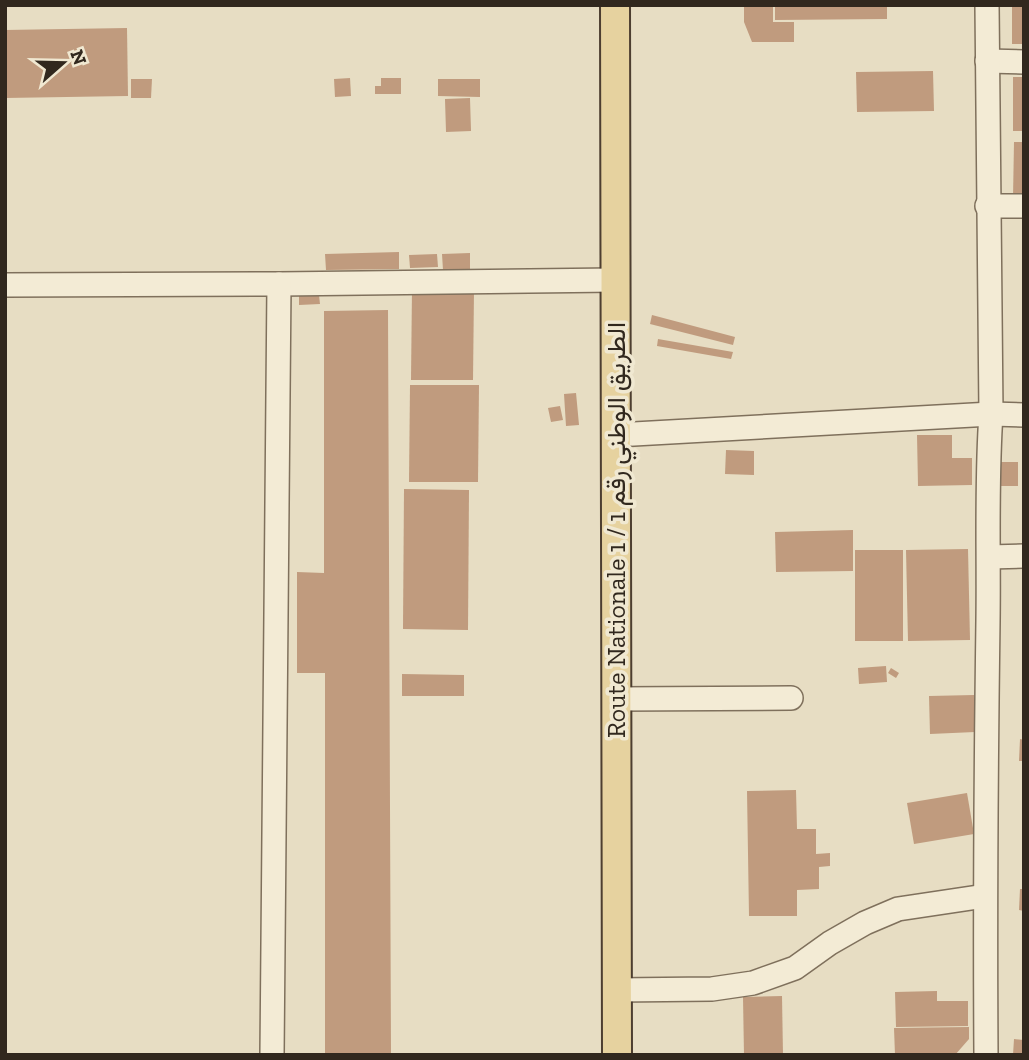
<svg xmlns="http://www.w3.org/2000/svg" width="1029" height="1060" font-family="'Zilla Slab',Vazirmatn,serif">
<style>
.building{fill:#c09b7e}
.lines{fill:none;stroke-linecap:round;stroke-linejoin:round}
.minor-casing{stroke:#7f705c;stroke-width:26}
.major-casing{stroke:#4d3e30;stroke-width:32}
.minor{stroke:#f3ebd5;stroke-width:23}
.major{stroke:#e6d29f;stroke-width:28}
.labels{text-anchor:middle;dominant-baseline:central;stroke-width:7;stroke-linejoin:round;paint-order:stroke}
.street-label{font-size:26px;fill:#31281e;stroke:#f0e8d1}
</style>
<rect width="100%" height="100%" fill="#e7ddc3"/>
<g class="building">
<polygon points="744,5 773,5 773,22 794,22 794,42 752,42 744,22"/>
<polygon points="775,5 887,5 887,19 775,20"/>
<rect x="1012" y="5" width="12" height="39"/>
<polygon points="127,28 128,96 5,98 5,30"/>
<polygon points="933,71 934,111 857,112 856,72"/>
<rect x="1013" y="77" width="11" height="54"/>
<polygon points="350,78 351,96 335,97 334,79"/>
<polygon points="381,78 401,78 401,94 375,94 375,86 381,86"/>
<polygon points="131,79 152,79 151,98 131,98"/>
<polygon points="438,79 480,79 480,97 438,96"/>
<polygon points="470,98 471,131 446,132 445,99"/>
<polygon points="1014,142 1024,142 1024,198 1013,198"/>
<polygon points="399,252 399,269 326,270 325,254"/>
<polygon points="470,253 470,270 443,270 442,254"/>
<polygon points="437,254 438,267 410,268 409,255"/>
<polygon points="412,289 474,290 473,380 411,380"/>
<polygon points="299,295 319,295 320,304 299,305"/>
<polygon points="388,310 391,1055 325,1055 325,673 297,673 297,572 324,573 324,311"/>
<polygon points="652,315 735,337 733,345 650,324"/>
<polygon points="658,339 733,352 731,359 657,346"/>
<polygon points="410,385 479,385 478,482 409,482"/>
<polygon points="576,393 579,425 566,426 564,394"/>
<polygon points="560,406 563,420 551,422 548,408"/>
<polygon points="917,435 952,435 952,458 972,458 972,485 918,486"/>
<polygon points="726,450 754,451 754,475 725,474"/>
<rect x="999" y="462" width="19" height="24"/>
<polygon points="404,489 469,490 468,630 403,629"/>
<polygon points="853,530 853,571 776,572 775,532"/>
<polygon points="968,549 970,640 908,641 906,550"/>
<rect x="855" y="550" width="48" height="91"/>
<polygon points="886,666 887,682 859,684 858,668"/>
<polygon points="891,668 899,673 896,678 888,673"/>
<polygon points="402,674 464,675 464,696 402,696"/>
<polygon points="974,695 975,732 930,734 929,696"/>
<polygon points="1020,739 1024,740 1024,761 1019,761"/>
<polygon points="796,790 797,829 816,829 816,854 830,853 830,866 819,867 819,889 797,890 797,916 749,916 747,791"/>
<polygon points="967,793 974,834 914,844 907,803"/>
<polygon points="1020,889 1024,889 1024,911 1019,910"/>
<polygon points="937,991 937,1001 968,1001 968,1026 896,1027 895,992"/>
<polygon points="782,996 783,1055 744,1055 743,997"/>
<polygon points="969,1027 969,1039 955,1055 895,1055 894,1028"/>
<polygon points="1014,1039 1024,1040 1024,1055 1013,1055"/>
</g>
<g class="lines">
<g class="minor-casing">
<g id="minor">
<polyline points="987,61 1024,62"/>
<polyline points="987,206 1024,206"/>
<polyline points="279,284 615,280"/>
<polyline points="5,285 279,284 272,1055"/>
<polyline points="616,435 991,414 1024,415"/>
<polyline points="989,557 1024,556"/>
<polyline points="617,699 791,698"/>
<polyline points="617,990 712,989 753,983 795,968 830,943 865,923 898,909 985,896"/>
<path d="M986,1055c-1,-145 0,-290 2,-434 1,-69 -2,-138 3,-207l-4,-409"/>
</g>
</g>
<g class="major-casing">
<polyline id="major" points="615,5 617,1055"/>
</g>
<use href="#minor" class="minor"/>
<use href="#major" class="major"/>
</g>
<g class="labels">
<g class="street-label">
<text transform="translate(616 530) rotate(-90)">Route Nationale 1 / الطريق الوطني رقم 1</text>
</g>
</g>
<rect width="1029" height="1060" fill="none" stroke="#31281e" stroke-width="14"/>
<g transform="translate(63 63) rotate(70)" stroke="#f0e8d1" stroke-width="5" paint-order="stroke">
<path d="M0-5L12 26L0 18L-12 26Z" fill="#31281e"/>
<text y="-10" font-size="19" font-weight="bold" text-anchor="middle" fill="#31281e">N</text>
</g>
</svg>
